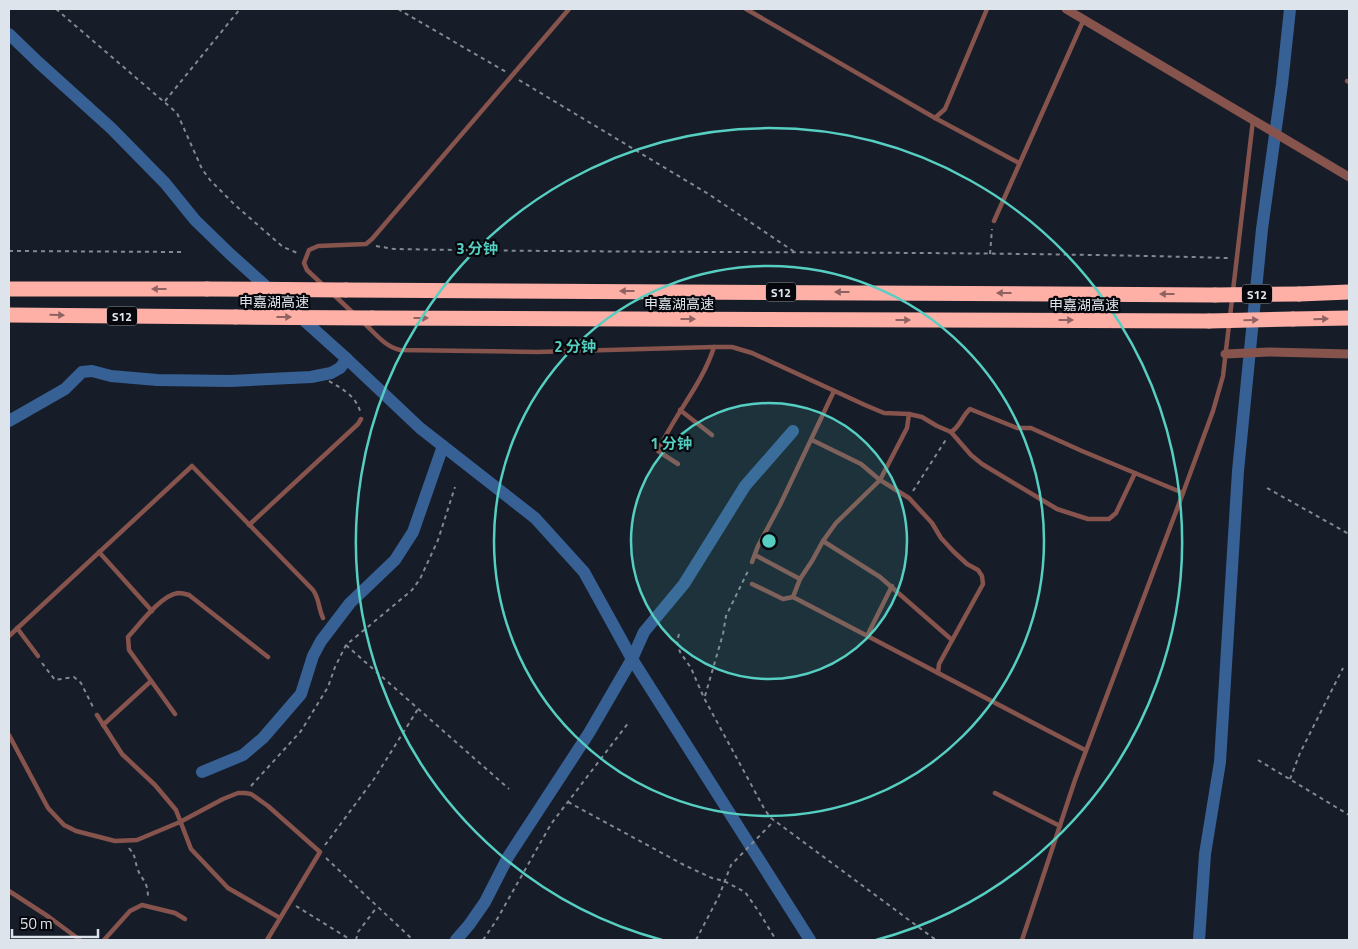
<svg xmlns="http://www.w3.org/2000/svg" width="1358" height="949" font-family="'Titillium Web','Noto Sans SC',sans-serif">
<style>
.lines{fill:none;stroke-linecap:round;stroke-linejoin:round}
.canal{stroke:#376095;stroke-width:12}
.path{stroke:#828991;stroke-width:2;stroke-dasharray:4 4;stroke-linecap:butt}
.service{stroke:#86534d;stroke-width:4.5}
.minor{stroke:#86534d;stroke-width:9}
.motorway{stroke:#feafa6;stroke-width:15}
.motorway-bridge{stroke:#feafa6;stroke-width:15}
.oneway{fill:#8e6361}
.ring{fill:none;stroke:#56cec2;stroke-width:2.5}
.labels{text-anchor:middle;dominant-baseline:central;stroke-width:4.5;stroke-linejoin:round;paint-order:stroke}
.shield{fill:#05070c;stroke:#9da2a8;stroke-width:1}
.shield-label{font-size:12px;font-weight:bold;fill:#dee4eb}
.street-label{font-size:14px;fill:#dee4eb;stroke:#05070c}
.centre{fill:#56cec2;stroke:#05070c;stroke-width:2.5}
.ring-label{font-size:15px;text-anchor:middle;font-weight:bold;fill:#56cec2;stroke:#05070c;stroke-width:4.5;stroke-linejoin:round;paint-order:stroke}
</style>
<rect width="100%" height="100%" fill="#161d28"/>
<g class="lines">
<g class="canal">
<polyline points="9,34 38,62 111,128 165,183 195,220 230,254 347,359 420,428 535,518 584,572 632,659 810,940"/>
<polyline points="9,421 65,389 82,372 92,371 111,376 157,380 230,381 311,377 331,373 340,368 347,359"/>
<polyline points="202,772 243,755 263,738 301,694 313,656 321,641 350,603 395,560 413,532 443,446"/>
<polyline points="456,940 469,925 485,902 508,857 589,733 632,659 644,632 684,584 745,486 793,431"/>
<polyline points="1199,940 1205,854 1220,762 1238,471 1262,229 1282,84 1290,9"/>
</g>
<g class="path">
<polyline points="56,9 177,113 202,169 210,180 235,205 283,247 300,254"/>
<polyline points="398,9 506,72"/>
<polyline points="519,80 710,195 796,253"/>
<polyline points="165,101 240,9"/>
<path d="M376,246l18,3c278,5 556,1 834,9"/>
<polyline points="9,251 181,252"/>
<polyline points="990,254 992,229"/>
<path d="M329,381c13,8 26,14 31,30"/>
<polyline points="1267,488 1349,534"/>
<polyline points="913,491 947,438"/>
<polyline points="679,634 677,642 680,652 691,668 704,698 765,810 771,818 936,940"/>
<polyline points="346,645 509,789"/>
<polyline points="42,663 55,680 74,677 81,683 93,707"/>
<polyline points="705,696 723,634 726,616 749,569"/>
<polyline points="1258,760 1349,815"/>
<polyline points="1290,779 1300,753 1343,668"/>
<polyline points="251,786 301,731 328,687 335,667 346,645 393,606 412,590 420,579 438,540 455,487"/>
<polyline points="568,802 684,865 712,878 724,881 745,892 759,912 776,940"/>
<polyline points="325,845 374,779 418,709"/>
<path d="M129,848c7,9 5,9 8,19 4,14 11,12 11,31"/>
<polyline points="326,858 413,940"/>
<polyline points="296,906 351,940"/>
<polyline points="356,940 358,932 377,907"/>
<polyline points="483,940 496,921 551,824 629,722"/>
<polyline points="696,940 719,896 731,865 774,821"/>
</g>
<g class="service">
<polyline points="746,9 935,118 1019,163"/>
<polyline points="1347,81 1349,82"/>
<polyline points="935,118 945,109 987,9"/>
<polyline points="994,221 1084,19"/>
<polyline points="324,286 307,270 304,263 309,250 318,246 366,244 372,239 569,9"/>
<polyline points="333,294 353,313"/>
<path d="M363,322c11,10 22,25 37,28l137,2 177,-5h18l20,6 113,52 19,8 25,1 13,3 15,9 14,6c9,-5 11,-16 19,-23l47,19h14l51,23 101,42"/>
<polyline points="680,410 712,435"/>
<polyline points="951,432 971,455 982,464 1057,509 1088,519 1109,519 1116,513 1135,473"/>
<polyline points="812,440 861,464 880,480 909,498 932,523 941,538 953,551 967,564 978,570 982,576 983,584 939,664 938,673"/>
<path d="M678,464l-20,-13c16,-36 44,-66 56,-104"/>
<polyline points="249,525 358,424 361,419"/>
<polyline points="823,541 880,577 952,640"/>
<polyline points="99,552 152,611"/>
<polyline points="755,555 800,579"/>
<polyline points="752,562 758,546 780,505 834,391"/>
<polyline points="752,584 783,599 793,597 1085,750"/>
<polyline points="793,597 800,579 812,561 823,541 836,523 880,480 907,428 909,414"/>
<polyline points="17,628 38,656"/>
<path d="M9,636l183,-170 121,124c7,10 5,18 10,28"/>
<polyline points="867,636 892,586"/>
<path d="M175,714l-46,-64 -1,-13c11,-12 33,-42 50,-44 3,0 8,1 11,2l79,62"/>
<polyline points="97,715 122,754 155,785 176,810 191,849 228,888 280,918"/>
<polyline points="103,725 151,681"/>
<polyline points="9,735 48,808 64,825 76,831 115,841 137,840 180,822 223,799 238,793 245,793 251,794 268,806 320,852 267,940"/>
<polyline points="995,793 1060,826"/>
<polyline points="9,891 49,917 80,940"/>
<polyline points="104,940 130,911 142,905 175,913 185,919"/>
<polyline points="1022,940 1075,780 1183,493 1213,411 1223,376 1253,120"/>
</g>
<g class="minor">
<polyline points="1066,9 1349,177"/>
<polyline points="1225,354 1269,352 1349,354"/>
</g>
<g class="motorway">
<polyline points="9,289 207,289"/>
<polyline points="346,290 1215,295"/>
<polyline points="1299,294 1349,292"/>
<polyline points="9,315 236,317"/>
<polyline points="372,318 1209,321"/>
<polyline points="1293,319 1349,318"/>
</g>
<g class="motorway-bridge">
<polyline points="207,289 346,290"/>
<polyline points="1215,295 1299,294"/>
<polyline points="236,317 372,318"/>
<polyline points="1209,321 1293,319"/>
</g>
</g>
<defs><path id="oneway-solid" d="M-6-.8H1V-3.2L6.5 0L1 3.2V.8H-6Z" transform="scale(1.25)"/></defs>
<g class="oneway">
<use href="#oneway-solid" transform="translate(159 289) rotate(180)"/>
<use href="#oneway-solid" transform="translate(627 291) rotate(-180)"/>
<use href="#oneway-solid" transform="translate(842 292) rotate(-180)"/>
<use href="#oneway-solid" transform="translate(1004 293) rotate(-180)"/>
<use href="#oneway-solid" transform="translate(1167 294) rotate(-180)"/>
<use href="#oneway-solid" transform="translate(57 315) rotate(1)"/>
<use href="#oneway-solid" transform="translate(284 317)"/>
<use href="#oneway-solid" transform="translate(421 318)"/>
<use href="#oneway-solid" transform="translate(688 319)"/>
<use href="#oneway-solid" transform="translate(1321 319) rotate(-1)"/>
<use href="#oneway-solid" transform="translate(903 320)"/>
<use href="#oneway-solid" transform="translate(1066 320)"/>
<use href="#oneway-solid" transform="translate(1251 320) rotate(-1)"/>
</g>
<circle cx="769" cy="541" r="138" fill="#56cec2" fill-opacity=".12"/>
<g class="ring">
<circle cx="769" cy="541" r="138"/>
<circle cx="769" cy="541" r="275"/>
<path d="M662 940A413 413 0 1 1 876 940"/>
</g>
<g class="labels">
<g class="shield">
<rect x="766" y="282.5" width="30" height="19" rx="4"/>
<rect x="1242" y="284.5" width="30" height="19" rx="4"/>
<rect x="107" y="306.5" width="30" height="19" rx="4"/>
</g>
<g class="shield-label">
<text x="781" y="292">S12</text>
<text x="1257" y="294">S12</text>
<text x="122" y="316">S12</text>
</g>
<g class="street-label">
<text x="274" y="301">申嘉湖高速</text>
<text x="679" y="303">申嘉湖高速</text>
<text x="1084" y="304">申嘉湖高速</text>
</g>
</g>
<circle cx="769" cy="541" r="8" class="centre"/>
<g class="ring-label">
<text x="477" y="254">3 分钟</text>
<text x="575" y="352">2 分钟</text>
<text x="671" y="449">1 分钟</text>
</g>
<rect width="1358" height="949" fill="none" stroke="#dee4eb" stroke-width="20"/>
<path d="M12 929v8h86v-8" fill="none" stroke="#dee4eb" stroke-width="2.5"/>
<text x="20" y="929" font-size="15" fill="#dee4eb" stroke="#05070c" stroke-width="4" paint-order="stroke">50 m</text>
</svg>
